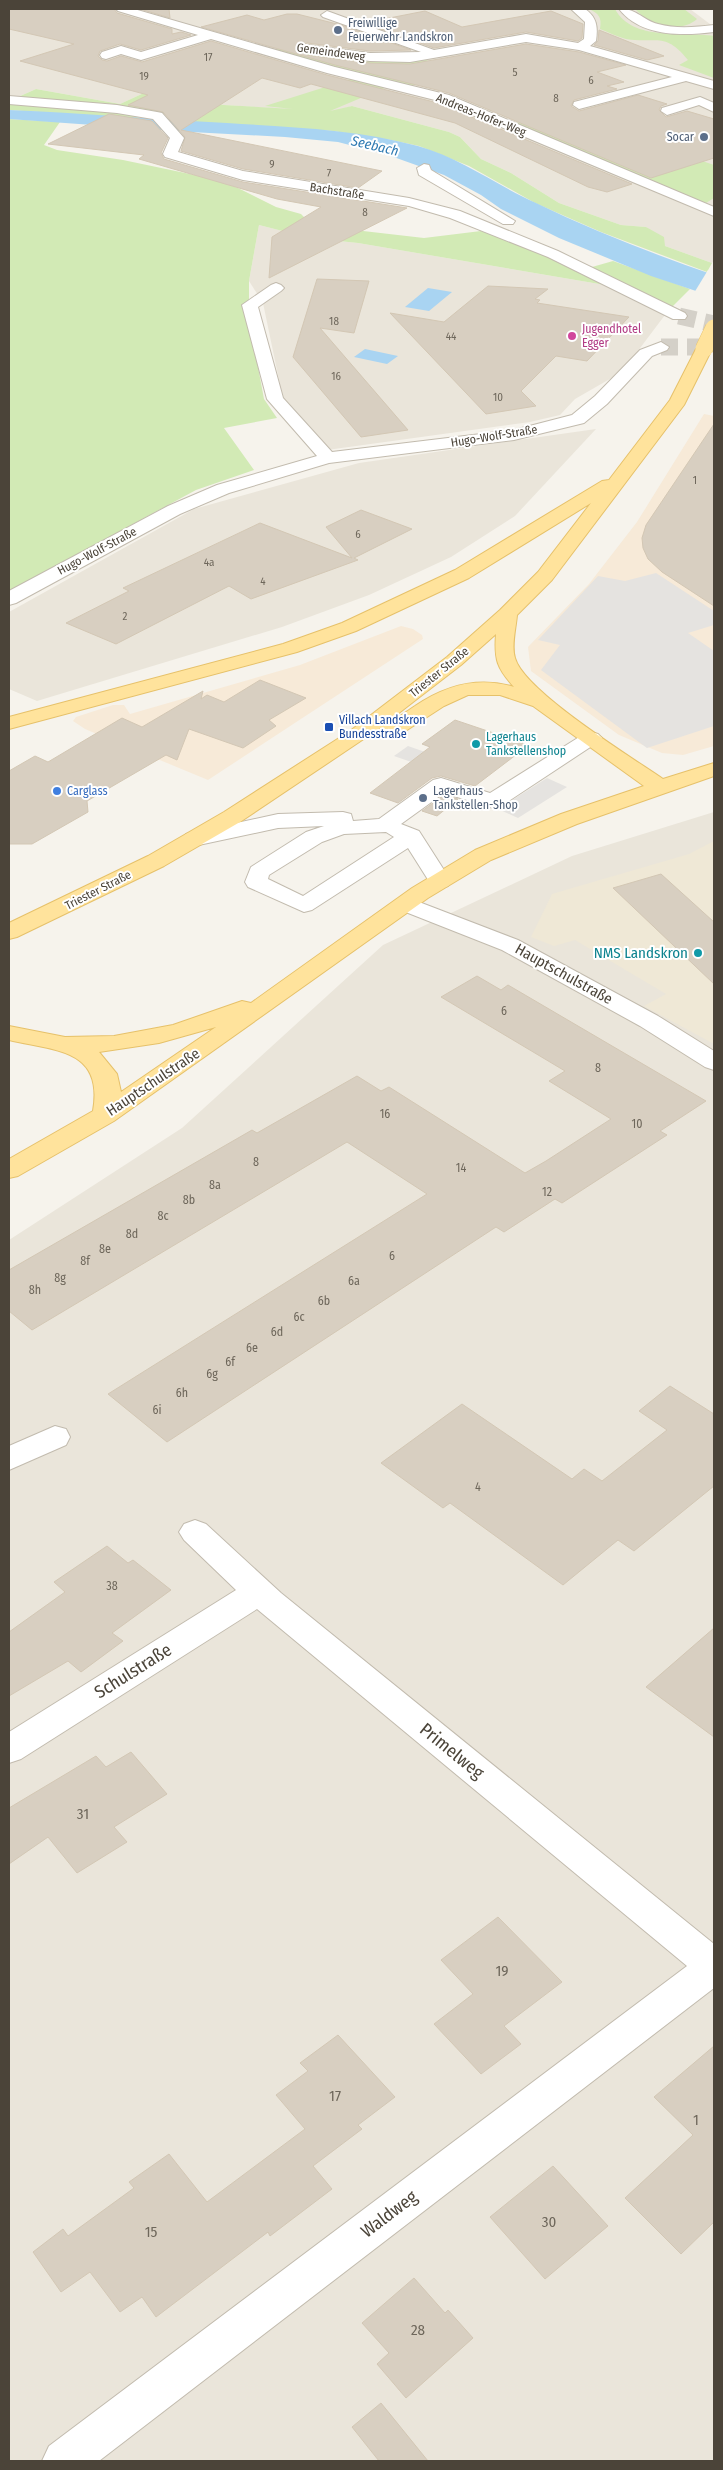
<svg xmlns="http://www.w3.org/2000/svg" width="723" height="2470" font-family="'Fira Sans Condensed',sans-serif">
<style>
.residential{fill:#eae5da}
.commercial{fill:#f7ead8}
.education{fill:#efe8d6}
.green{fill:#d2eab5}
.parking{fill:#e5e3e0}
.water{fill:#a9d4f2}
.pier{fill:#f6f3ec}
.building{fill:#d8cfc1;stroke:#d3c7b4}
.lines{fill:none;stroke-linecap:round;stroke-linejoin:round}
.minor-tunnel{stroke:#d4d0c8;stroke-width:17;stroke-dasharray:17 9;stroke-linecap:butt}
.minor-casing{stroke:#c2bbae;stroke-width:2}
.major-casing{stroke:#e6c16a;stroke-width:2}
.minor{fill:#fff;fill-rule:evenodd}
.major{fill:#ffe39c;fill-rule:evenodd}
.major-bridge-casing{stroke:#e6c16a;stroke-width:18;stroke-linecap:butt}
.major-bridge{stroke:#ffe39c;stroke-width:17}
.service-dot{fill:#5c6f8a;stroke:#fff;stroke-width:2}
.hotel-dot{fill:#d1479c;stroke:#fff;stroke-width:2}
.transit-dot{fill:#1a4fb4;stroke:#fff;stroke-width:2}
.culture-dot{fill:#0f9aa8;stroke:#fff;stroke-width:2}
.shop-dot{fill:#3f7fe0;stroke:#fff;stroke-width:2}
.labels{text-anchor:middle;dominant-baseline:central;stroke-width:4;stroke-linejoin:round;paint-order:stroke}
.far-number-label{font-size:11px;fill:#6e675b}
.far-service-label{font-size:12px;fill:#4e5e75;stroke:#fff;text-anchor:start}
.far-street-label{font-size:12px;fill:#4b4439;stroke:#fff}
.far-hotel-label{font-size:12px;fill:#b23c85;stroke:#fff;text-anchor:start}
.far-transit-label{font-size:12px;fill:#164399;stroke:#fff;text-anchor:start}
.far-culture-label{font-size:12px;fill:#0d838f;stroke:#fff;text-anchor:start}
.far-shop-label{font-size:12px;fill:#366cbe;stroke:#fff;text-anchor:start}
.number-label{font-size:12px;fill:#6e675b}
.far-water-label{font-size:14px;font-style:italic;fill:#2e7ab2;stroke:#fff}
.culture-label{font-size:15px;fill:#0d838f;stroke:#fff;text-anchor:end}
.street-label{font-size:15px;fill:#4b4439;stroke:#fff}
.near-number-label{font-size:15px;fill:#6e675b}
.near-street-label{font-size:18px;fill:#4b4439;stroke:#fff}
</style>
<rect width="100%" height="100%" fill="#f6f3ec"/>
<g class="residential">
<polygon points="9,9 690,9 714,27 714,260 712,263 665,246 646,227 621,225 559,203 511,173 481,159 460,137 449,132 352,106 333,112 224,105 146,92 120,104 36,89 18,97 9,97"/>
<polygon points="259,225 311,238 358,243 611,286 668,311 622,372 575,399 560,415 530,422 327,450 283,399 263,303 249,281"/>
<polygon points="596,429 515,516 451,557 369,595 282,627 37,701 9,689 9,612 194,509 359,463"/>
<polygon points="714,812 714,2461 9,2461 9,1240 182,1128 383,945 572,856"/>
</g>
<g class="commercial">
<polygon points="704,414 714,416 714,746 683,755 662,753 619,735 531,671 528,647 589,584 637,522"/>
<polygon points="401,626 413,629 422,635 423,639 208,780 85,729 73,721 76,717 113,705 124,705 130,714 300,665"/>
</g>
<polygon class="education" points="714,841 714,1044 644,1006 666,994 575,940 554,946 531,937 552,894 689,854"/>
<g class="green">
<path d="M589,9h26c18,33 68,22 99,27v42l-35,-13 9,-5c-23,-29 -32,-16 -62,-21 -8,-2 -18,-7 -26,-10 2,-12 -1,-15 -11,-20z"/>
<path d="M635,9h49l13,10c-18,16 -49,5 -62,-10z"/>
<polygon points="283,47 360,57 411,61 426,60 444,67 421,84 404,87 272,50"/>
<polygon points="354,78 387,87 330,111 352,106 449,132 460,137 481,159 511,173 559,203 621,225 646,227 664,237 665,246 712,263 707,272 601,232 535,203 469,166 419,146 391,140 333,131 180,121 172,115 155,112 18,97 36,89 120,104 146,92 224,105 293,109 265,106"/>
<polygon points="9,102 127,114 143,119 9,110"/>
<polygon points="560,113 714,165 714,198 706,203 621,171 512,124"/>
<polygon points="9,119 60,122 44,145 57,150 123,160 209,178 238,188 276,207 301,214 307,220 337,228 424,238 481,231 507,238 578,271 613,261 690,289 668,311 611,286 358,243 310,238 259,225 249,281 249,319 264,399 277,418 224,428 254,470 196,490 9,591"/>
</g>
<g class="parking">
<polygon points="656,573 714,611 714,625 688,633 714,651 714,726 647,748 541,670 560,645 538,640 598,576 625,581"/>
<polygon points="408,746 482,772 469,782 394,756"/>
<polygon points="547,778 567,787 518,818 498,809"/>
</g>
<g class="water">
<path d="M9,110c73,3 145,9 218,13 63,4 129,6 191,23 43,12 78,39 118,57 58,28 117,51 178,72v22l-63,-21 -92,-38 -58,-29 -20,-14 -37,-20 -56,-20 -50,-13 -53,-5 -94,-5 -182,-13z"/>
<polygon points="428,288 452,292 429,311 405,307"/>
<polygon points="365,349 398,356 387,364 354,357"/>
</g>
<polygon class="pier" points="708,270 714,272 714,299 694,293"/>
<g class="building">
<polygon points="9,9 114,9 117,13 172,29 172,34 181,32 191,35 141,50 120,44 100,51 98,56 102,60 107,61 121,56 142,62 211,41 327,75 438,103 632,184 607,192 588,187 455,123 311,84 300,88 262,78 181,130 382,171 358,188 243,169 181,151 185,137 163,112 128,105 148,95 20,61 74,44 9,29"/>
<polygon points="140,9 169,9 170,18"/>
<polygon points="425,11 462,27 551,11 583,24 582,38 578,41 526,32 434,48 364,23"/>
<polygon points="287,14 297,14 341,25 411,50 370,51 307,43 299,48 307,55 370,63 410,64 526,44 579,52 626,65 597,72 624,82 607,86 617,89 574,100 571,106 579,111 638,95 667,104 661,106 659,110 666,117 687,111 714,119 714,158 651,178 449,93 335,65 201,27 247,15 264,20"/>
<polygon points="599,30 664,56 647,60 594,45 598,41"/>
<polygon points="109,114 152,121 168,138 161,153 164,159 243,182 407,208 269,278 272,237 321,207 277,199 139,159 144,155 48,144"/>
<polygon points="317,279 369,281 354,333 320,328 408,430 361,437 293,357"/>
<polygon points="488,286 548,289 535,299 540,300 537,303 629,317 587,361 556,356 521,391 536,406 486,414 390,313 444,322"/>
<polygon points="714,424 714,606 662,572 648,559 643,548 642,538 646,525"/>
<polygon points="361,510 412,529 354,558 358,560 251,599 229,586 116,644 66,623 129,591 123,588 260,523 352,558 326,527"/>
<polygon points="260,680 306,698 269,720 276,726 243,748 189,729 177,760 166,755 87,801 88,812 32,844 9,844 9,771 35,756 48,762 122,718 142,727 203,691 201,699 207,695 224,702"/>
<polygon points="455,720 529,745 475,786 441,776 432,778 398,803 370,793 430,747 422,744"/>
<polygon points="444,795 458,799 437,816 422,811"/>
<polygon points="661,874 714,922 714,984 613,888"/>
<polygon points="477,976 501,990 508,985 706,1101 660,1131 667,1135 562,1203 555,1199 504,1232 496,1227 167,1442 108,1394 427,1194 347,1142 32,1330 9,1311 9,1270 252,1130 257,1133 357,1076 381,1091 389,1087 525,1173 546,1161 611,1119 549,1081 565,1071 441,997"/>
<polygon points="670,1386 714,1414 714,1486 634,1551 618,1540 563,1585 450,1503 443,1508 381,1463 462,1404 572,1479 584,1469 602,1481 667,1430 639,1411"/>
<polygon points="107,1546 128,1563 133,1560 171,1590 112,1633 123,1641 81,1672 68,1661 9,1696 9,1632 65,1592 54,1582"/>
<polygon points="714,1628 714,1737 646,1687"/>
<polygon points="131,1752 167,1794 114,1827 127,1842 77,1873 48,1837 9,1864 9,1808 96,1756 106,1767"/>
<polygon points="498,1917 562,1982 504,2026 521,2044 481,2074 434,2024 473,1994 441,1960"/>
<polygon points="338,2035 395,2097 358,2125 362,2129 313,2166 332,2189 270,2236 268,2232 156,2317 142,2297 120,2312 90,2272 61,2292 33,2252 63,2229 68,2236 134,2188 129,2182 169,2154 207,2202 305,2129 276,2095 308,2071 300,2063"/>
<polygon points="714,2046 714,2222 681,2254 625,2198 693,2135 654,2097"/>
<polygon points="553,2166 608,2226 545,2279 490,2217"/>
<polygon points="414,2278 445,2313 448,2310 473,2338 406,2398 377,2364 389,2353 362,2323"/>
<polygon points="381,2403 428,2461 379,2461 352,2427"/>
</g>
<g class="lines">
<g class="minor-tunnel">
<polyline points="679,316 714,324"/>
<polyline points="661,347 714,347"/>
</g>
<g class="minor-casing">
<g id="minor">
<polygon points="116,9 134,9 335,67 449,95 714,207 714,216 439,101 327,73 211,39 141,60 121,54 106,59 102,58 100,55 102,52 121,46 141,52 198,35 118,11"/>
<path d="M571,9h14c12,8 13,18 11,32l-6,5 124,35v8l-28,-8 -107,28 -6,-4 1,-3 98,-25 -93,-27 -53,-8 -116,20 -40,-1 -63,-8 -6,-4 6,-4 63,8 51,-1 -98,-35 -2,-2 6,-4 107,39 92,-16 52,9 6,-4 1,-17z"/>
<path d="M619,9c18,-1 23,11 39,15 18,5 38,3 56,1v7c-32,4 -73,5 -95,-23z"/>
<polygon points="9,96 117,105 157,112 162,113 184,138 178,152 243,171 409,198 460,211 558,251 685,313 687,316 685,319 673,319 548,257 450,218 409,206 243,180 165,157 163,154 170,138 153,119 117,113 9,104"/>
<polygon points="700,97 714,103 714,112 699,105 667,115 661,111 662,108"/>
<polygon points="424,164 429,165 431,170 515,221 513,224 503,224 419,175 417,168"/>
<polygon points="276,283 281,285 284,288 281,291 258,307 283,398 332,452 514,430 572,415 595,396 640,350 661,342 669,347 667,350 652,356 607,404 584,423 514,440 329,463 229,493 180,514 16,603 9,605 9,591 168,506 217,485 317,456 267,399 242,305 271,285"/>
<path d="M591,732l7,2 4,4 -4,4 -97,64 -8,2 -49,-15 -43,31 18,7 32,50 -3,5 -8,2 -8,-2 -24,-38 -96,62 -8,2 -56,-25 -3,-5 6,-15 55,-35 18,-6 -46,2 -84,18 -8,-2 -3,-5 3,-5 92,-20 65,-2 8,2 2,7 26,-2 54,-39 8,-2 49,15 94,-59zM386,832l8,5 -91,59 -35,-17 1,-4 53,-33 22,-8z"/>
<polygon points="406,897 518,940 658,1016 714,1051 714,1070 705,1067 640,1026 502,950 398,909 394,904 398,899"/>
<polygon points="55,1426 66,1429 70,1437 66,1445 9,1470 9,1446"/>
<polygon points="195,1520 206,1524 281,1593 714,1944 714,1988 99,2461 42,2461 49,2446 687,1966 257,1609 21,1759 9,1763 9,1732 236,1590 184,1540 179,1532 184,1524"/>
</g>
</g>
<g class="major-casing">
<path id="major" d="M704,344l8,5 -28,56 -132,175 -35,35c-1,13 -6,31 -2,43 9,33 116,99 148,121l51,-16v13l-137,48 -86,36 -63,38 -314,223 -96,55 -9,2v-19l84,-48c11,-63 -39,-60 -84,-71v-14l56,11 49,-1 59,-11 69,-24 9,2 161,-115 63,-38 86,-36 83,-28 -111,-80 -33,-11h-32l-24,11 -40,26 -16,5 -7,-2 -3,-4 2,-3 -140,94 -76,44 -147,71 -8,2v-16l139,-67 76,-44 126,-81 97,-74 53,-47 38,-38 53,-69 -122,75 -113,53 -59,21 -288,77v-12l274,-73 59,-21 113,-53 147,-89 7,-1 61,-80 26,-51zM496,634c-2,26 1,34 18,53 -36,-11 -68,-2 -99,19 -11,7 -21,16 -33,20l79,-61zM216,1027l-95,65 -4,-18 -18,-22 60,-9z"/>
</g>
<use href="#minor" class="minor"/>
<use href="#major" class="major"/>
<g class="major-bridge-casing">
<polyline id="major-bridge" points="704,349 714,328"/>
</g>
<use href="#major-bridge" class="major-bridge"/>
</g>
<g class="service-dot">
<circle cx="338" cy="30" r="5"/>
<circle cx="704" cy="137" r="5"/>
<circle cx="423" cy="798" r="5"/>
</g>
<circle class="hotel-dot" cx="572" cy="336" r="5"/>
<rect class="transit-dot" x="324" y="722" width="10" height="10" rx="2.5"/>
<g class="culture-dot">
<circle cx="476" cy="744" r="5"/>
<circle cx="698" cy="953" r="5"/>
</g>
<circle class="shop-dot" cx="57" cy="791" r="5"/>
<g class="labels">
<g class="far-number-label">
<text x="208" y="57">17</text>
<text x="515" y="72">5</text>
<text x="144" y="76">19</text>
<text x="591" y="80">6</text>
<text x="556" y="98">8</text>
<text x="272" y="164">9</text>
<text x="329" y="173">7</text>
<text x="365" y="212">8</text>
<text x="334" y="321">18</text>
<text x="451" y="336">44</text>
<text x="336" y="376">16</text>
<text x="498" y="397">10</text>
<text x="695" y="480">1</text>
<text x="358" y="534">6</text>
<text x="209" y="562">4a</text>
<text x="263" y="581">4</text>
<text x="125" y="616">2</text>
</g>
<g class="far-service-label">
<text x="348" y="23">Freiwillige<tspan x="348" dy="14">Feuerwehr Landskron</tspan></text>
<text x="694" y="137" text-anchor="end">Socar</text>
<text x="433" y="791">Lagerhaus<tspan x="433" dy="14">Tankstellen-Shop</tspan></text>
</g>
<g class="far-street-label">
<text transform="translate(331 52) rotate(8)">Gemeindeweg</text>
<text transform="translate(481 115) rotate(22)">Andreas-Hofer-Weg</text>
<text transform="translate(337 191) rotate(9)">Bachstraße</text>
<text transform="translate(494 436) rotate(-9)">Hugo-Wolf-Straße</text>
<text transform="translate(97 551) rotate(-28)">Hugo-Wolf-Straße</text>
<text transform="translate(439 672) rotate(-39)">Triester Straße</text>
<text transform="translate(98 890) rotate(-27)">Triester Straße</text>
</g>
<g class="far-hotel-label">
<text x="582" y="329">Jugendhotel<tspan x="582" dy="14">Egger</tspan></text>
</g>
<g class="far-transit-label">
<text x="339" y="720">Villach Landskron<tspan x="339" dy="14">Bundesstraße</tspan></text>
</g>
<g class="far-culture-label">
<text x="486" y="737">Lagerhaus<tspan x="486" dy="14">Tankstellenshop</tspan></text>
</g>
<g class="far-shop-label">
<text x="67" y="791">Carglass</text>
</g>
<g class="number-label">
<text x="504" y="1011">6</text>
<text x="598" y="1068">8</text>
<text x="385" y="1114">16</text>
<text x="637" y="1124">10</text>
<text x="256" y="1162">8</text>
<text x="461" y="1168">14</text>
<text x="215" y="1185">8a</text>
<text x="547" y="1192">12</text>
<text x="189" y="1200">8b</text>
<text x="163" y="1216">8c</text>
<text x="132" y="1234">8d</text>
<text x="105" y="1249">8e</text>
<text x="392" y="1256">6</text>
<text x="85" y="1261">8f</text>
<text x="60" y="1278">8g</text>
<text x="354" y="1281">6a</text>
<text x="35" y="1290">8h</text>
<text x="324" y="1301">6b</text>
<text x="299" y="1317">6c</text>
<text x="277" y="1332">6d</text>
<text x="252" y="1348">6e</text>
<text x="230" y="1362">6f</text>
<text x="212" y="1374">6g</text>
<text x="182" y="1393">6h</text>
<text x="157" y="1410">6i</text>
<text x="478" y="1487">4</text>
<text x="112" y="1586">38</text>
</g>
<g class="far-water-label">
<text transform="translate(375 146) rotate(13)">Seebach</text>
</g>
<g class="culture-label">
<text x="688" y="953">NMS Landskron</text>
</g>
<g class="street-label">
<text transform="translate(564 974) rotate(29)">Hauptschulstraße</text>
<text transform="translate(153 1082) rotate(-34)">Hauptschulstraße</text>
</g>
<g class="near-number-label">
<text x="83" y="1814">31</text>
<text x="502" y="1971">19</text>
<text x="335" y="2096">17</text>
<text x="696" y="2120">1</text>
<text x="549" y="2222">30</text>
<text x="151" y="2232">15</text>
<text x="418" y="2330">28</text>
</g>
<g class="near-street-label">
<text transform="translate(133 1671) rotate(-32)">Schulstraße</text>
<text transform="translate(452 1751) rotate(39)">Primelweg</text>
<text transform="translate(389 2214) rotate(-37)">Waldweg</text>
</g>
</g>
<rect width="723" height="2470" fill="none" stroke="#4b4439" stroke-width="20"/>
</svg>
